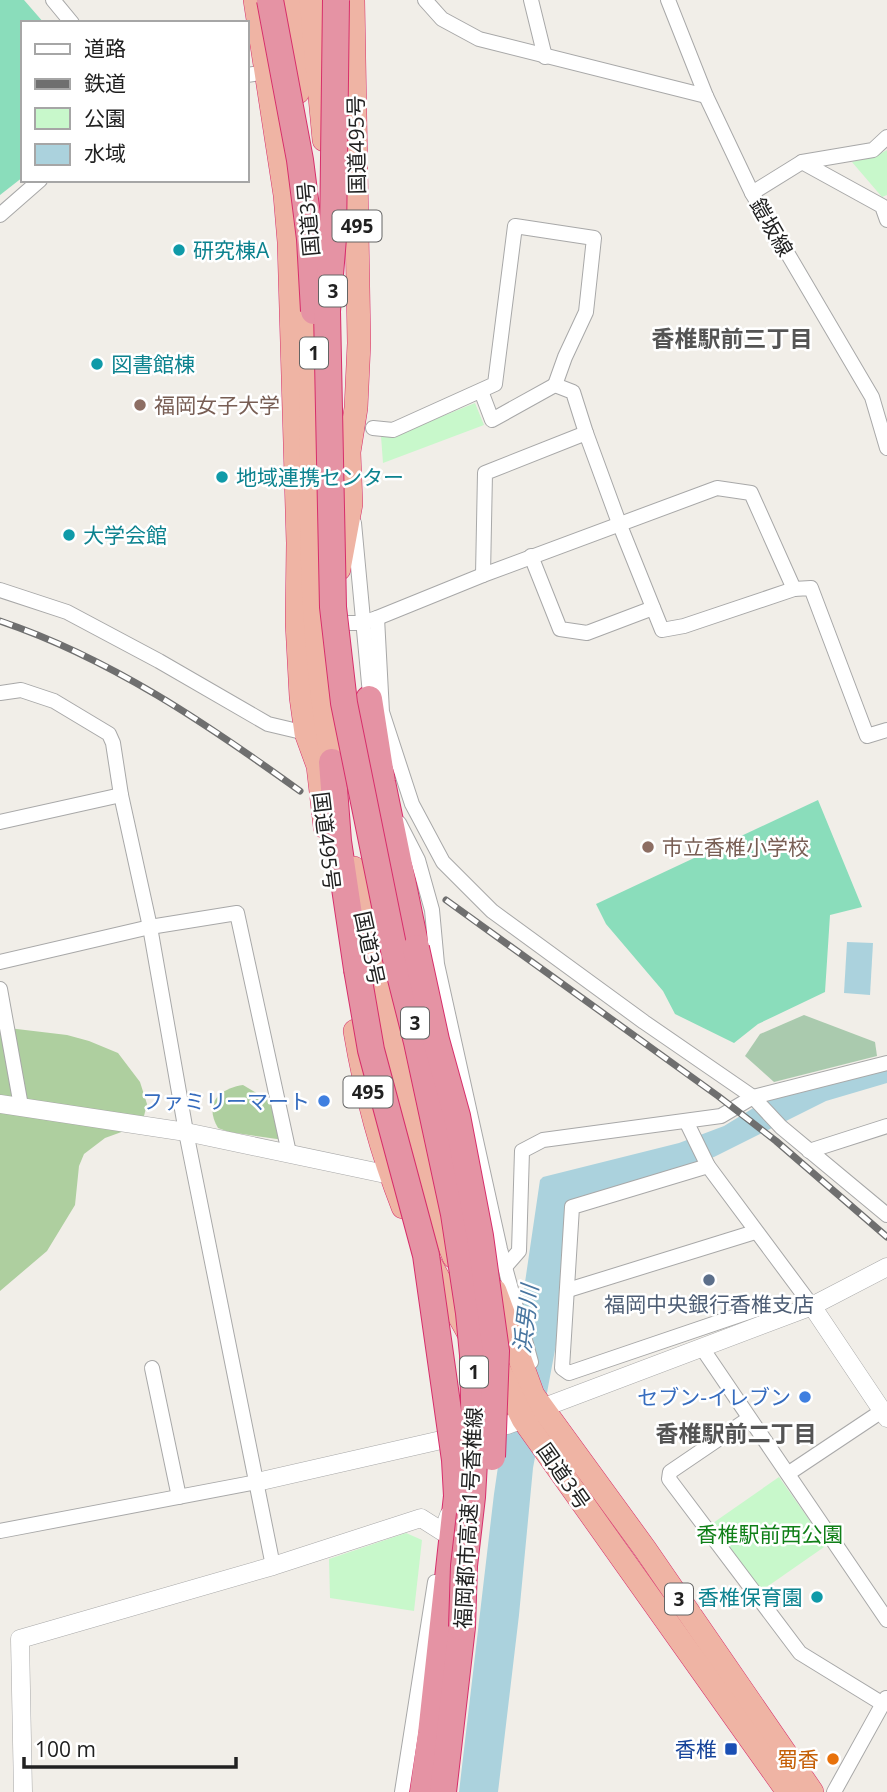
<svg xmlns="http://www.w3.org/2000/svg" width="887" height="1792" font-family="'Open Sans','Noto Sans JP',sans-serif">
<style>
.forest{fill:#aecf9f}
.cemetery{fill:#aacaae}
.park{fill:#c8f8cb}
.pitch{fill:#8addbb}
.water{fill:#abd2dd}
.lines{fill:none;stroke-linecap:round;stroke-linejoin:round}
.minor-casing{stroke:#a8a8a8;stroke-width:16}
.tertiary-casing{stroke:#a8a8a8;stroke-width:19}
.trunk-casing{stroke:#d72e6b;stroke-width:24}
.motorway-casing{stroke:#d72e6b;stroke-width:28}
.minor{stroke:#fff;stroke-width:14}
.tertiary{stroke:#fff;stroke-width:18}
.trunk{stroke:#efb4a4;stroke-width:23}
.motorway{stroke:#e593a4;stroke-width:26}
.rail-casing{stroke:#6f6f6f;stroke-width:7}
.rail{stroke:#fff;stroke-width:4.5;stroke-dasharray:13;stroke-linecap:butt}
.motorway-bridge-casing{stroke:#d72e6b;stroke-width:28;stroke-linecap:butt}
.motorway-bridge{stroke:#e593a4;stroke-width:26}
.culture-dot{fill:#0f9aa8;stroke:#fff;stroke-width:2.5}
.education-dot{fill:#8d6e63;stroke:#fff;stroke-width:2.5}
.shop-dot{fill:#3f7fe0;stroke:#fff;stroke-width:2.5}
.service-dot{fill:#5c6f8a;stroke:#fff;stroke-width:2.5}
.transit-dot{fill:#1a4fb4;stroke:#fff;stroke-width:2.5}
.food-dot{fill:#e8710a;stroke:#fff;stroke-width:2.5}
.labels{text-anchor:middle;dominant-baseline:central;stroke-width:5;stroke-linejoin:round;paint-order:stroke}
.shield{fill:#fff;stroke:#646464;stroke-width:2}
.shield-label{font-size:19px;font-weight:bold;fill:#212121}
.street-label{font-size:21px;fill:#212121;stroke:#fff}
.culture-label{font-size:21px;fill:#0d838f;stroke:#fff;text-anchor:start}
.education-label{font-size:21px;fill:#785e54;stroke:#fff;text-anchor:start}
.shop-label{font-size:21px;fill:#366cbe;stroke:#fff;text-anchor:end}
.service-label{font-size:21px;fill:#4e5e75;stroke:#fff}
.park-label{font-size:21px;fill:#0f7f17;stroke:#fff}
.transit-label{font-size:21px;fill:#164399;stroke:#fff;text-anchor:end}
.food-label{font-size:21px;fill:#c56008;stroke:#fff;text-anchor:end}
.neighbourhood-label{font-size:23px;font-weight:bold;fill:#545454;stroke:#fff}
.water-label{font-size:23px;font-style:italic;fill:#4976a0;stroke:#fff}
</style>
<rect width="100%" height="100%" fill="#f1eee8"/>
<g class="forest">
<polygon points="0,1027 67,1035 89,1041 118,1053 140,1082 147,1104 143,1120 138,1126 105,1138 84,1154 79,1166 75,1205 47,1251 0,1291"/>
<path d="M243,1085l35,21 6,34 -55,-8 -11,-4c-14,-24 0,-39 25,-43z"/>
</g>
<polygon class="cemetery" points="804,1015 875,1042 877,1056 774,1082 745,1056 760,1034"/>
<g class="park">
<polygon points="887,150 887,195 882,197 852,162 876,156"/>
<polygon points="475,403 484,425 383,463 381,436 396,435"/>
<polygon points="779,1477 827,1545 761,1591 713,1523"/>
<polygon points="406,1533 422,1540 414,1611 330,1598 329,1559"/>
</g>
<g class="pitch">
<polygon points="0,0 24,0 44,23 23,23 23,177 0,195"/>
<polygon points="818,800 862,907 830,915 825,992 758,1024 734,1043 675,1014 663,991 606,924 596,904"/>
</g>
<g class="water">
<polygon points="847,942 873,943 870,995 844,993"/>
<polygon points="887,1070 887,1083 826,1101 714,1157 572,1201 560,1323 533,1468 519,1615 498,1792 459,1792 494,1494 540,1180 543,1177 679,1143 724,1126 765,1101"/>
</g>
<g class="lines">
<g class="minor-casing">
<g id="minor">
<polyline points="53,0 72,23"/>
<polyline points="425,0 442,19 479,39 706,96"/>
<polyline points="531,0 545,57"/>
<polyline points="668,0 706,96 752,193 872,397 887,448"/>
<polyline points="247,75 267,72"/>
<polyline points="887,137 873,150 802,162 882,206 887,220"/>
<polyline points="752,193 802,162"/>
<polyline points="0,215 40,180"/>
<polyline points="481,391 492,420 555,385"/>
<polyline points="373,428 393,430 495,384 515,226 594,238 586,312 565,357 555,385 573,392 586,433"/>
<polyline points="354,523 371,705"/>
<polyline points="531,556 560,629 587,633 653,608"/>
<polyline points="483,575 485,473 586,433 619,523 662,630 684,626 794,589 811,588 867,736 887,730"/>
<polyline points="0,590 67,612 159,661 268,724 306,733"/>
<polyline points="377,618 382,712 412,804 443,862 492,911 644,1022 753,1097 781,1127 887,1215"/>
<polyline points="337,623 362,623 377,618 483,575 717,488 751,493 794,589"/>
<polyline points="0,693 21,690 54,701 109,734 113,743 121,795 150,927 186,1132 273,1566"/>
<polyline points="0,822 121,795"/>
<polyline points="399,823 418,860 432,910 437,964 500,1249 531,1362"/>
<polyline points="0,962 150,927 237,913 289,1153"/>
<polyline points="0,989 21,1106"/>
<polyline points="686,1121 708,1166 812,1306"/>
<polyline points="809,1151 887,1126"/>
<polyline points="708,1166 572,1207 562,1368 569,1373 775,1303"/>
<polyline points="505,1267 519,1251 522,1151 543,1140 721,1116 753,1097 887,1063"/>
<polyline points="568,1290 755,1232"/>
<polyline points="702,1348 887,1620"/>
<polyline points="152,1368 179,1497"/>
<polyline points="748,1419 670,1472 669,1479 800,1653 883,1704"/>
<polyline points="789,1473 882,1411"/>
<polyline points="0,1531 257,1482"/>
<polyline points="402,1792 435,1582"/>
<polyline points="834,1792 886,1698"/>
</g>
</g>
<g class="tertiary-casing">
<g id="tertiary">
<polyline points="0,1104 186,1132 390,1175"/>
<polyline points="812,1306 887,1418"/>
<polyline points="257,1482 507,1425 523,1419 542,1408 812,1306 887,1267"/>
<polyline points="23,1792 20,1639 273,1566 421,1518 443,1532 449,1515"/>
</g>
</g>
<g class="trunk-casing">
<g id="trunk">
<polyline points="255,0 285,195 289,242 298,543 297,623 301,697 306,733 318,766 325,827"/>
<polyline points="290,0 298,92"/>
<polyline points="311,0 324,140"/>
<path d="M312,294c0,161 -9,327 24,486"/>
<polyline points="339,569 351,504 349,452 356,408 359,343 353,0"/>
<polyline points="354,868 419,1169 454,1257"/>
<path d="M355,1031c10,59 26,120 48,176"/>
<polyline points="430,1263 469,1334"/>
<polyline points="495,1291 533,1395 645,1549 812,1792"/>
<polyline points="495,1361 523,1419 788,1792"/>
</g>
</g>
<g class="motorway-casing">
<g id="motorway">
<polyline points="369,699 382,782 416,948"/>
<polyline points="332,762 338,841 357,969"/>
<polyline points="423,1792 431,1734 457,1496"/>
<polyline points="443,1792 462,1627"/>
</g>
</g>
<use href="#minor" class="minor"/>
<use href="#tertiary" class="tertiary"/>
<use href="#trunk" class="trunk"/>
<use href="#motorway" class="motorway"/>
<g class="rail-casing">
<g id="rail">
<path d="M0,621c110,37 207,103 300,170"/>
<polyline points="446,900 718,1096 776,1141 887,1237"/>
</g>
</g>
<use href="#rail" class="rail"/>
<g class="motorway-bridge-casing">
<g id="motorway-bridge">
<polyline points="270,0 300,160 310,239 314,311"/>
<polyline points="336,0 333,238 327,311 333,607 344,703 395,955 417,1042 454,1214 469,1313 473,1355 475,1445 472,1497 464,1566 462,1627"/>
<polyline points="416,948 436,1040 457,1116 480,1236 496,1351 492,1457"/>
<polyline points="357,969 371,1050 426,1255 455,1460 457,1496"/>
</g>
</g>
<use href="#motorway-bridge" class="motorway-bridge"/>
</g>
<g class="culture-dot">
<circle cx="179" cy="250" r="7"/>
<circle cx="97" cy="364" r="7"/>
<circle cx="222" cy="477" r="7"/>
<circle cx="69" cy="535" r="7"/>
<circle cx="817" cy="1597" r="7"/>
</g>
<g class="education-dot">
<circle cx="140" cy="405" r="7"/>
<circle cx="648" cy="847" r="7"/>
</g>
<g class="shop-dot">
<circle cx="324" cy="1101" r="7"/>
<circle cx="805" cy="1397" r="7"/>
</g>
<circle class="service-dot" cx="709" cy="1280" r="7"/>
<rect class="transit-dot" x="724" y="1742" width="14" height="14" rx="3.5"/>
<circle class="food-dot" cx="833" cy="1759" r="7"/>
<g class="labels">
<g class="shield">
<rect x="332.5" y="210.5" width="49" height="31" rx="5"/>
<rect x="319" y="275.5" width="28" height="31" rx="5"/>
<rect x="300" y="337.5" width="28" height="31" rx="5"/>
<rect x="401" y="1007.5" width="28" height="31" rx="5"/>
<rect x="343.5" y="1076.5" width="49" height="31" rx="5"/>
<rect x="460" y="1356.5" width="28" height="31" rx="5"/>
<rect x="665" y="1583.5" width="28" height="31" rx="5"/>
</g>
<g class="shield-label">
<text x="357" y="226">495</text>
<text x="333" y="291">3</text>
<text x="314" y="353">1</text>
<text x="415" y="1023">3</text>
<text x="368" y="1092">495</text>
<text x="474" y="1372">1</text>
<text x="679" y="1599">3</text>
</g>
<g class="street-label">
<text transform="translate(356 145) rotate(-91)">国道495号</text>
<text transform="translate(308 219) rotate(-95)">国道3号</text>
<text transform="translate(772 227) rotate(60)">鎧坂線</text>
<text transform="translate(327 841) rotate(83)">国道495号</text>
<text transform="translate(370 948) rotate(78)">国道3号</text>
<text transform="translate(564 1476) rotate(55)">国道3号</text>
<text transform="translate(468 1518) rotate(-87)">福岡都市高速1号香椎線</text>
</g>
<g class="culture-label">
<text x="193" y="250">研究棟A</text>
<text x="111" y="364">図書館棟</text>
<text x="236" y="477">地域連携センター</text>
<text x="83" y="535">大学会館</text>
<text x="803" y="1597" text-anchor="end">香椎保育園</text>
</g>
<g class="education-label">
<text x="154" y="405">福岡女子大学</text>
<text x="662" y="847">市立香椎小学校</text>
</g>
<g class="shop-label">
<text x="310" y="1101">ファミリーマート</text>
<text x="791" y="1397">セブン-イレブン</text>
</g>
<g class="service-label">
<text x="709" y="1304">福岡中央銀行香椎支店</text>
</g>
<g class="park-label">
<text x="770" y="1534">香椎駅前西公園</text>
</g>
<g class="transit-label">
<text x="717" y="1749">香椎</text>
</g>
<g class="food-label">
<text x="819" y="1759">蜀香</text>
</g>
<g class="neighbourhood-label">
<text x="732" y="338">香椎駅前三丁目</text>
<text x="736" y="1433">香椎駅前二丁目</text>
</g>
<g class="water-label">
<text transform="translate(525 1319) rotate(-83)">浜男川</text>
</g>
</g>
<rect x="21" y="21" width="228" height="161" fill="#ffffff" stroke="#a6a6a6" stroke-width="2"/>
<rect x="35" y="44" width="35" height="10" fill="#ffffff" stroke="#a6a6a6" stroke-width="2"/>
<text x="84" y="56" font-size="21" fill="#212121">道路</text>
<rect x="35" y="79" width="35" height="10" fill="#6f6f6f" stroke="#a6a6a6" stroke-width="2"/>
<text x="84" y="91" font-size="21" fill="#212121">鉄道</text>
<rect x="35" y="108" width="35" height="21" fill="#c8f8cb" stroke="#a6a6a6" stroke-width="2"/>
<text x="84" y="126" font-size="21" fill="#212121">公園</text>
<rect x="35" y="144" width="35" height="21" fill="#abd2dd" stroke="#a6a6a6" stroke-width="2"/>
<text x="84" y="161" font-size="21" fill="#212121">水域</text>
<path d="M24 1757v10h212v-10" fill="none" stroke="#212121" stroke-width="3.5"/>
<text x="35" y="1757" font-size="21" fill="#212121" stroke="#ffffff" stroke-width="5" paint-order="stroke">100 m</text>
</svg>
